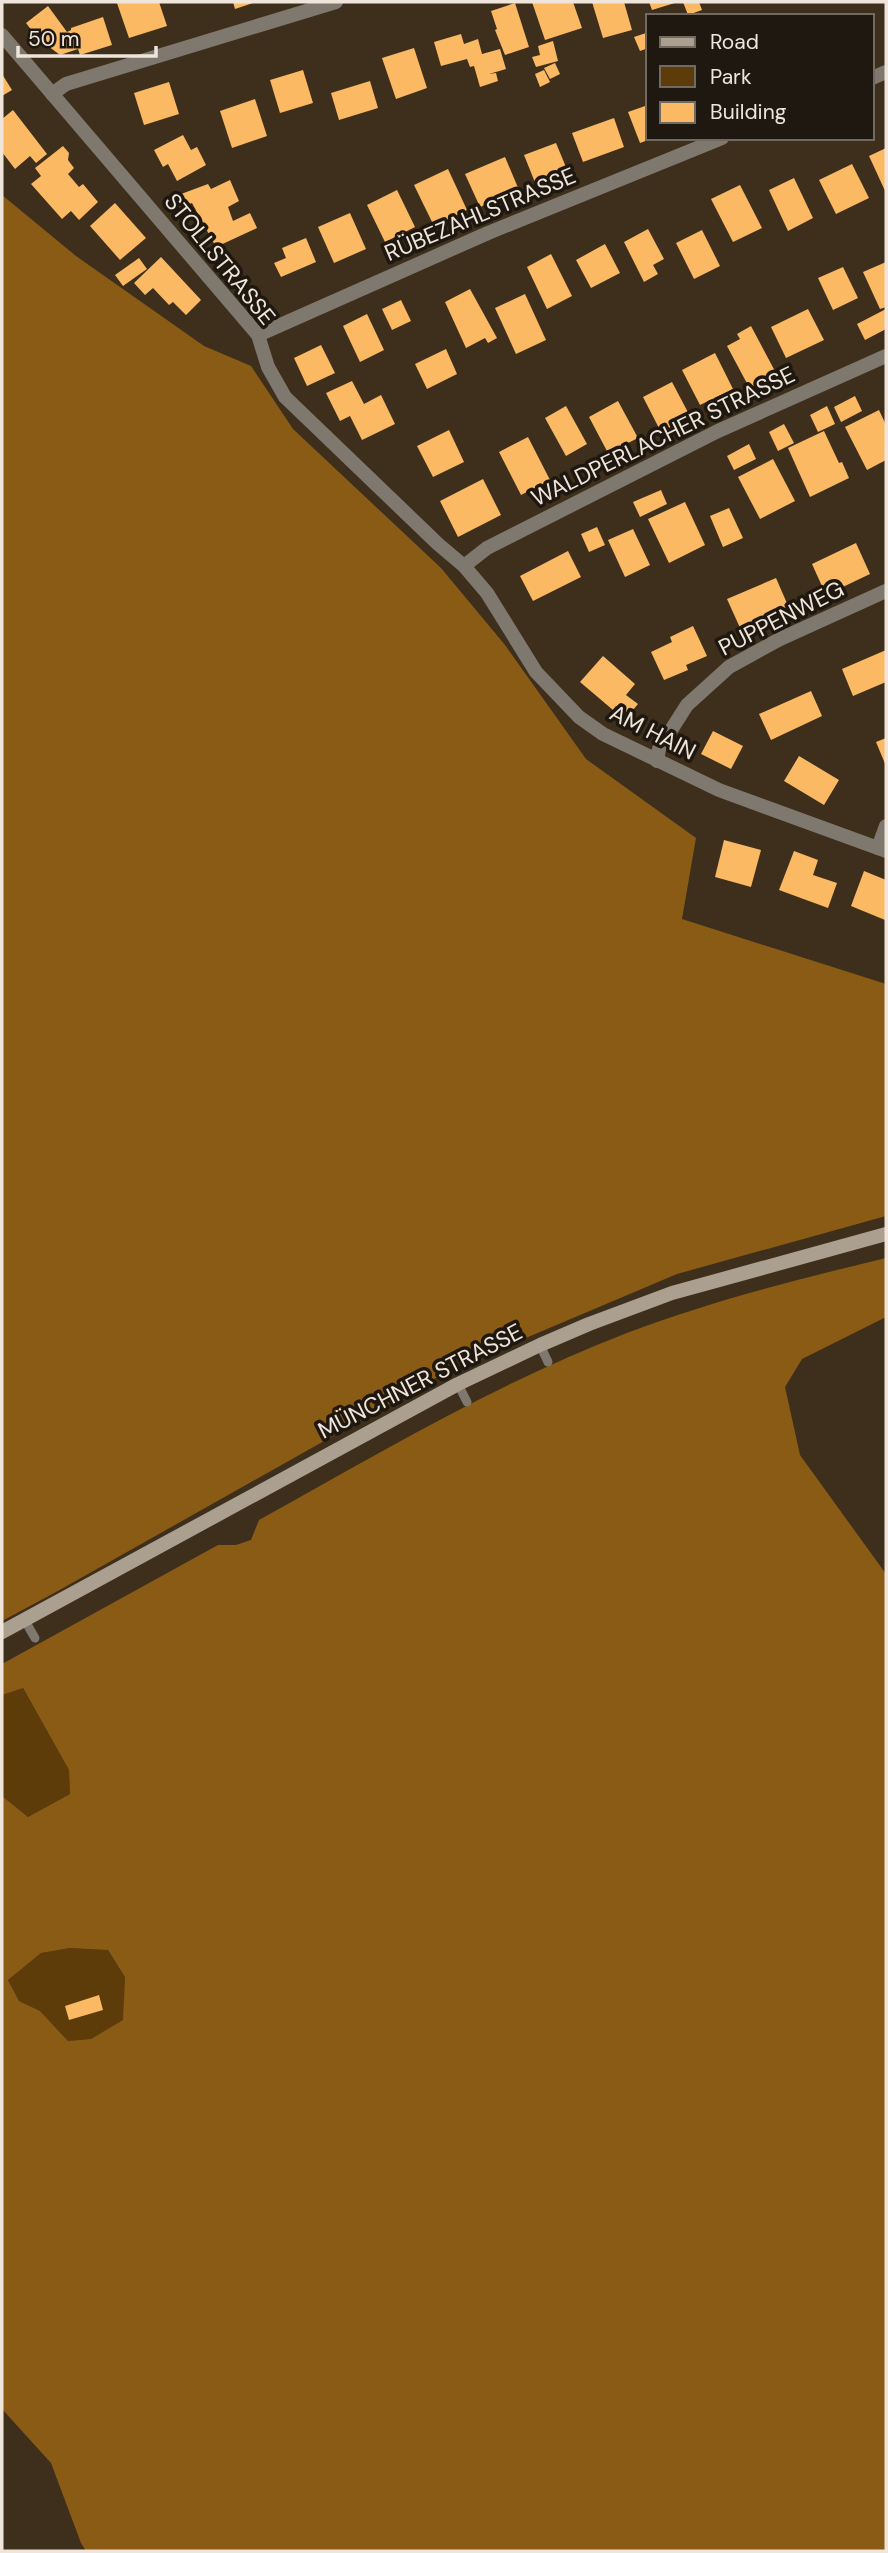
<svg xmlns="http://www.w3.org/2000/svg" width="888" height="2553" font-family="'DM Sans',sans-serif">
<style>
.green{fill:#5d3c09}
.forest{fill:#8a5b14;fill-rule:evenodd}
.building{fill:#fbb964}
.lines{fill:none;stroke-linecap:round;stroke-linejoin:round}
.lane{stroke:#7f786e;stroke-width:9}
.street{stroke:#7f786e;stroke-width:14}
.secondary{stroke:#ab9f90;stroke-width:14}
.labels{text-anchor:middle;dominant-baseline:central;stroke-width:7;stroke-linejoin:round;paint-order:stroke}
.street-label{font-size:23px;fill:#efe5da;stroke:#1f1810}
</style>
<rect width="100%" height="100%" fill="#3e2f1c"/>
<g class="green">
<polygon points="22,1687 69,1770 70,1794 28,1817 2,1796 2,1695"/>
<polygon points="70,1948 108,1950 125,1977 124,2020 91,2039 68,2041 40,2011 19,2001 8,1980 41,1953"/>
</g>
<g class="forest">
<polygon points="2,195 76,256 204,346 251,366 293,429 441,568 505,645 586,759 696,838 682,919 886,984 886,1216 677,1274 450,1370 56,1592 2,1621"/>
<path d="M886,1258v59l-84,42 -17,28 15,68 86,119v977h-800l-5,-8 -30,-80 -49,-54v-613l26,21 42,-23 -1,-24 -46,-82 -21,7v-31l216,-119h18l15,-5 8,-20c120,-67 240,-138 368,-187 84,-32 172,-54 259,-75zM70,1948l38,2 17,27 -2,43 -32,19 -23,2 -28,-30 -21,-10 -11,-21 33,-27z"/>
</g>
<g class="building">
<polygon points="122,2 159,2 167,26 129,38 117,3"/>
<polygon points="233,2 256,2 235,9"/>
<polygon points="532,2 573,2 582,28 545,40"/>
<polygon points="592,2 624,2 632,30 603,38"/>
<polygon points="649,2 678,2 652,10"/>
<polygon points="683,2 699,2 702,10 688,15"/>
<polygon points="515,3 529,47 505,55 495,30 497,29 491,11"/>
<polygon points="48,6 67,32 71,30 71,28 103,17 112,45 80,55 78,49 60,55 48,46 45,48 26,23"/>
<polygon points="646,33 648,48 640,51 634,37"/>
<polygon points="461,34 464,44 478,39 482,54 500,49 506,69 489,74 496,73 498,81 480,87 474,66 470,67 467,59 441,66 434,42"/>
<polygon points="553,41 558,61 536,67 532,57 540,55 538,46"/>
<polygon points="414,48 427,88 396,99 382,58"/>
<polygon points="555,63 560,74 550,79 544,68"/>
<polygon points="303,70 313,103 280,113 270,80"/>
<polygon points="544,70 550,82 540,87 535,74"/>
<polygon points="2,74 12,90 2,96"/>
<polygon points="370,81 378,108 339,120 331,93"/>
<polygon points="169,82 179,114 144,125 134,93"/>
<polygon points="255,99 267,136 232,148 220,111"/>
<polygon points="648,105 648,140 640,143 628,112"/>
<polygon points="13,110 47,154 36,163 30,156 15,169 2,152 2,119"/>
<polygon points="614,118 624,147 583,162 572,133"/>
<polygon points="183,135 191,150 197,147 206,165 177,181 168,164 163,167 154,150"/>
<polygon points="556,143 568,172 536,185 524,155"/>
<polygon points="63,146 69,153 68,160 74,168 68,174 79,187 83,184 98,202 79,220 71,211 62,219 31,184 41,176 35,168"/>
<polygon points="886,148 886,193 869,156"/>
<polygon points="505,157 519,190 480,207 465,174"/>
<polygon points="852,164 869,198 836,214 819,180"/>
<polygon points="448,169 467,210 434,226 414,185"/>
<polygon points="794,178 813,218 788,231 769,190"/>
<polygon points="230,180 239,201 228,207 233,221 250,213 257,228 216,247 192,203 177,208 173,197 208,184 211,189"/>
<polygon points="740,185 762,228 733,242 711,199"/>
<polygon points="397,190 415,227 385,242 367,205"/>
<polygon points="115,203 146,238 120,260 90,226"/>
<polygon points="350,213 366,249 334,263 318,227"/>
<polygon points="648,229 664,259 653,265 658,274 644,282 624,242"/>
<polygon points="702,230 720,266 694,279 676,243"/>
<polygon points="306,238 316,262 281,277 274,263 286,258 282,248"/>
<polygon points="605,244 620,273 591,288 576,260"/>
<polygon points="551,254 572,296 547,309 527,267"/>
<polygon points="161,257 201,300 186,315 173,302 169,305 153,288 145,295 134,283"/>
<polygon points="139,258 147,269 123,286 115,275"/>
<polygon points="886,262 886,307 880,309 863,272"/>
<polygon points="843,267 858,298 833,310 818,278"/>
<polygon points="470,289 497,338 488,343 485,338 466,348 445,302"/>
<polygon points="525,294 546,340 516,354 495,308"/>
<polygon points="401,300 411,321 392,330 382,309"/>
<polygon points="808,309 824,340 786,358 771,327"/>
<polygon points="886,309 886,329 865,340 857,324"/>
<polygon points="367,314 384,350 360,362 343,326"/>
<polygon points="751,326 777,375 750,389 727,346 740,339 737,334"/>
<polygon points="321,345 335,373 307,386 294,358"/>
<polygon points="446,349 457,374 427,389 415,364"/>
<polygon points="715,353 733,389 700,405 682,370"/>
<polygon points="352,381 364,404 381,395 395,424 362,440 350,416 340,421 326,393"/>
<polygon points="672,382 691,418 662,434 643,397"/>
<polygon points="855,396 862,411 841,422 834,407"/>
<polygon points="618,401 638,438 608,453 589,417"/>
<polygon points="566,406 587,444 566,456 545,418"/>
<polygon points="827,406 835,424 818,432 810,415"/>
<polygon points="879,410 886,425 886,460 867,470 845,427"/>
<polygon points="784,424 794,443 778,451 769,432"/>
<polygon points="449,430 464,462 433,477 417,446"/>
<polygon points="824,431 839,463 842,462 849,478 810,497 788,448"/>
<polygon points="528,437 550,480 521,495 499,452"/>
<polygon points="749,444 756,459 734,470 727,456"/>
<polygon points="773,459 795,501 760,519 738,477"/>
<polygon points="483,479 501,515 458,537 440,501"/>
<polygon points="661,490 667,504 640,517 633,502"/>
<polygon points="685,502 705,545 669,563 648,519"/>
<polygon points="729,508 743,538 723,547 710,516"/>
<polygon points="597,527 605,545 589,552 581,534"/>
<polygon points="633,529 650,565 625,577 608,540"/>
<polygon points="856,543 870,574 826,595 812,564"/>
<polygon points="568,551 581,577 533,601 520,576"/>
<polygon points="776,578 789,608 741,630 727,599"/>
<polygon points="693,626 707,656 686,665 688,670 664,680 651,652 672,642 670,637"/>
<polygon points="886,650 886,682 853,696 842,669"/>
<polygon points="603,656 635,684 626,695 638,704 627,717 616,706 613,710 580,682"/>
<polygon points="811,691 822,716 771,740 759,714"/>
<polygon points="713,731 743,746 731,769 701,754"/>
<polygon points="886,738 886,766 876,742"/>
<polygon points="799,756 839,780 824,805 784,781"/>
<polygon points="724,840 761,850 751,887 715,877"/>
<polygon points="794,851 818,860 813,875 837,883 828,908 779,890"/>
<polygon points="864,871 886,880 885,920 851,906"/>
<polygon points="99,1995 103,2010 69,2020 65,2006"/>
</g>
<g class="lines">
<g class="lane">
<polyline points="540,1345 548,1362"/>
<polyline points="458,1384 467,1402"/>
<polyline points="24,1619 35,1638"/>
</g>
<g class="street">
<polyline points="2,35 258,335 268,367 285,397 438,544 464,566 487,593 536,672 579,717 603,734 719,790 886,851"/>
<polyline points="872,78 886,72"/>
<polyline points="52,94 66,84 336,2"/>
<polyline points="258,335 488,233 722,138"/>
<polyline points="464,566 487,548 718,431 886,356"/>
<polyline points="657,761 659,749 687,705 729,667 780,639 886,591"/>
<polyline points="878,848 886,826"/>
</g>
<polyline class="secondary" points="2,1632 458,1384 540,1345 589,1324 672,1293 886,1234"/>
</g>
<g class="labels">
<g class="street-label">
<text transform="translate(480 214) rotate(-23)">RÜBEZAHLSTRASSE</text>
<text transform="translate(220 259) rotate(51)">STOLLSTRASSE</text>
<text transform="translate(663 436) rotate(-26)">WALDPERLACHER STRASSE</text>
<text transform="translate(781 618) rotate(-27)">PUPPENWEG</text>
<text transform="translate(653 732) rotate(27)">AM HAIN</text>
<text transform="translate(420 1381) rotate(-27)">MÜNCHNER STRASSE</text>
</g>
</g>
<rect width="888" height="2553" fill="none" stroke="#efe5da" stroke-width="7"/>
<rect x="646" y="14" width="228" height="126" fill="#1f1810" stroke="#726a61" stroke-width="2"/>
<rect x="660" y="37" width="35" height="10" fill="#ab9f90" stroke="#726a61" stroke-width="2"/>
<text x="710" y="49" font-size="21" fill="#efe5da">Road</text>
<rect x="660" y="66" width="35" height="21" fill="#5d3c09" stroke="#726a61" stroke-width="2"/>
<text x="710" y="84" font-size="21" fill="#efe5da">Park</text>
<rect x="660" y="102" width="35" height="21" fill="#fbb964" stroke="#726a61" stroke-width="2"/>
<text x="710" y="119" font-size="21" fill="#efe5da">Building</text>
<path d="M18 46v10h138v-10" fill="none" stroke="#efe5da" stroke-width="3.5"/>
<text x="28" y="46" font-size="21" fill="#efe5da" stroke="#1f1810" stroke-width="5" paint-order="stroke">50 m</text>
</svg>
